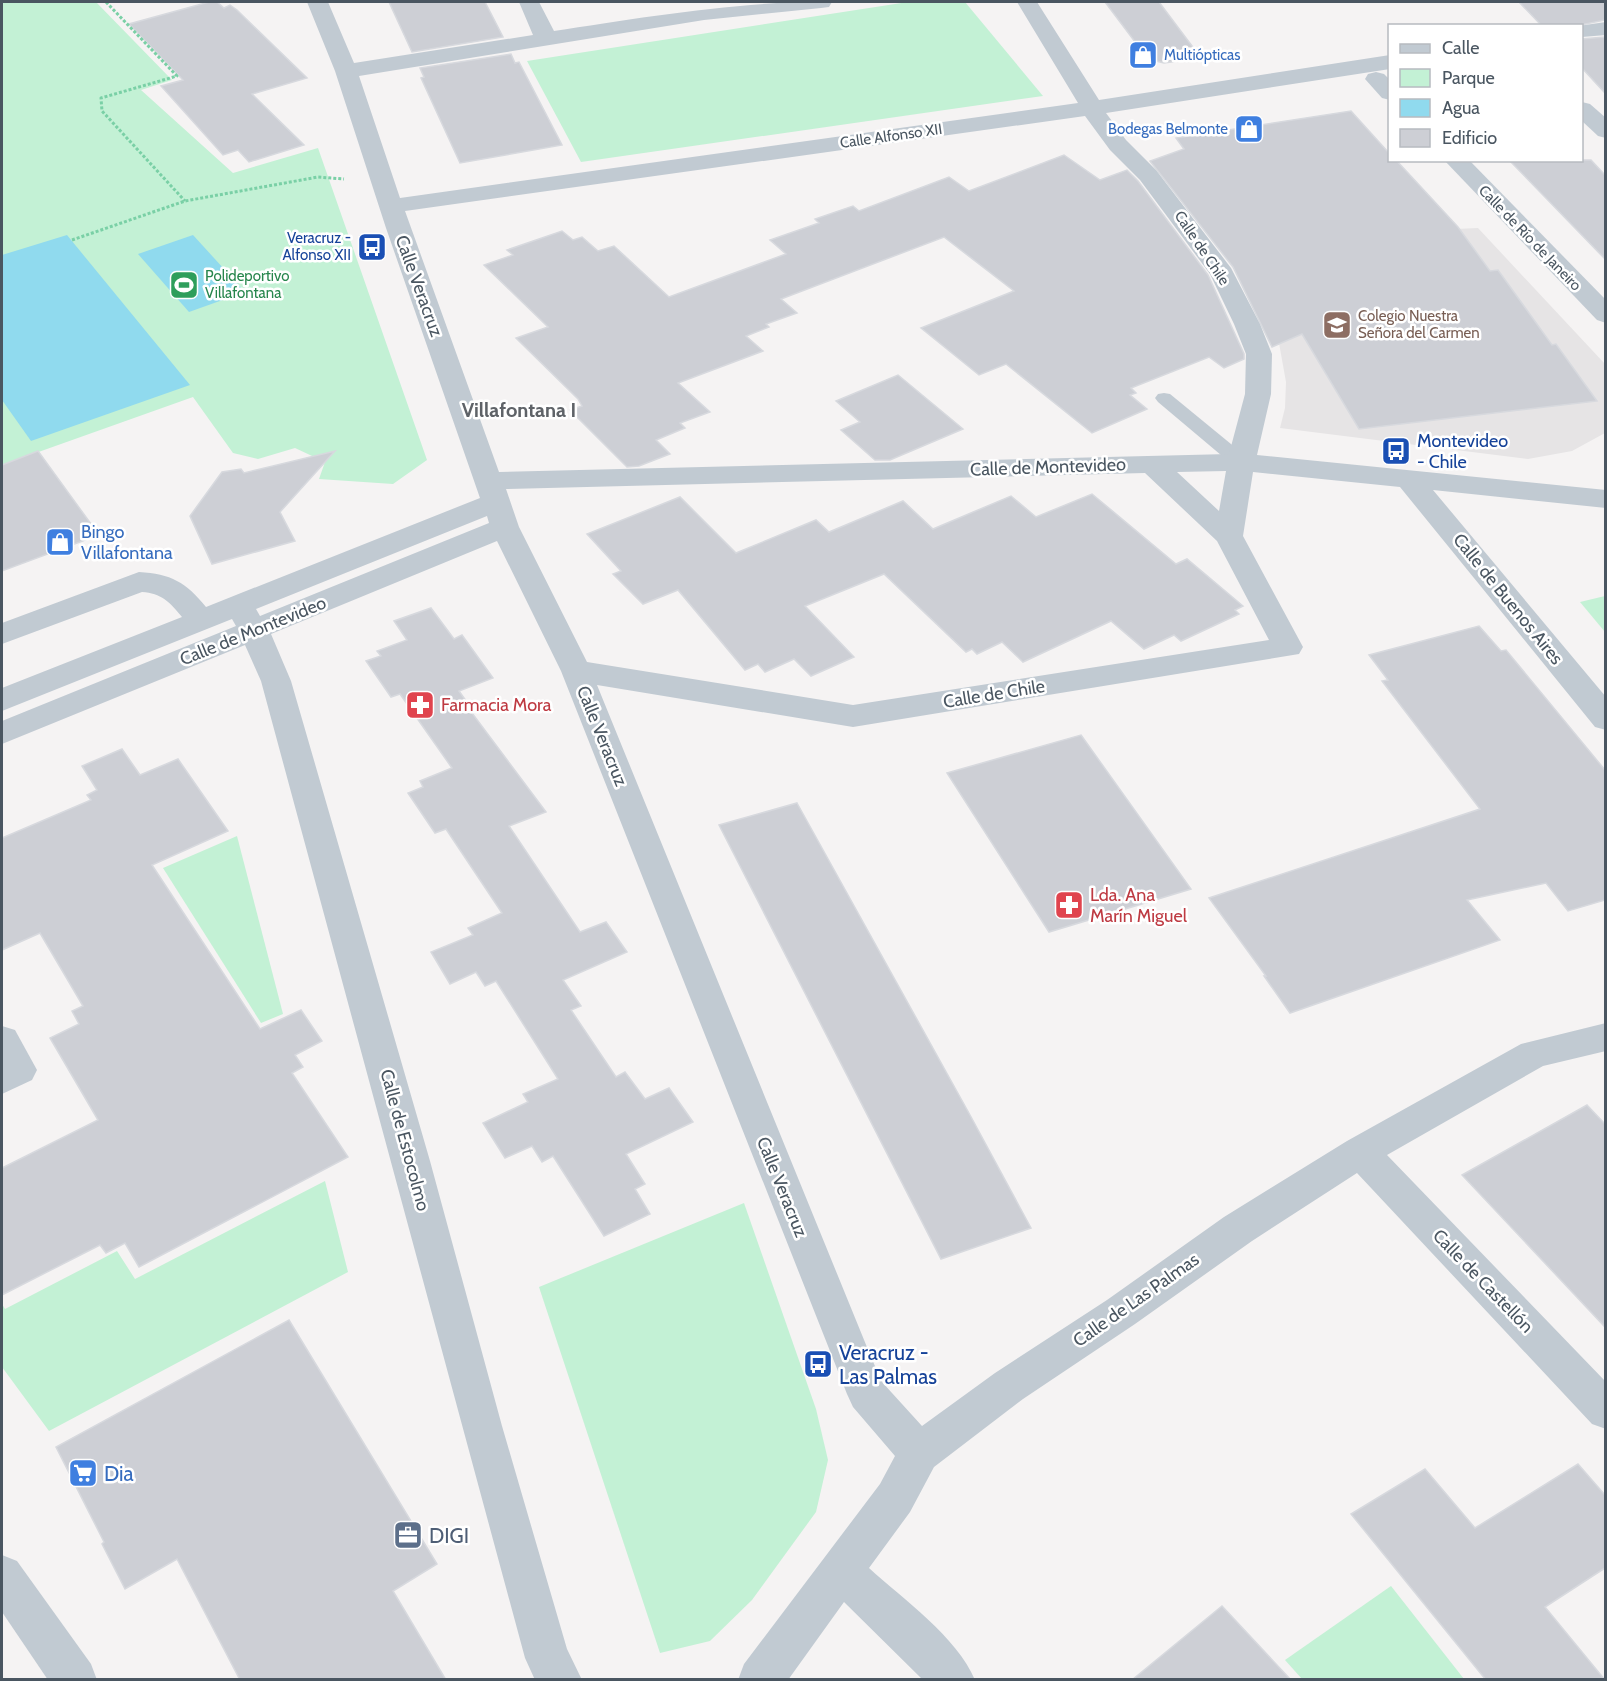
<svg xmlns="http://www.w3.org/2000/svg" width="1607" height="1681" font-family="Cabin,sans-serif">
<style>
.education{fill:#e6e4e5}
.green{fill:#c3f1d5}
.water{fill:#90daee}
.building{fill:#cdcfd5;stroke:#d7d9de;stroke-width:1.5}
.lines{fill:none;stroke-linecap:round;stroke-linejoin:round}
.path{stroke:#7ad0a6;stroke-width:3;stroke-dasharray:3 2;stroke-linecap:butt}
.service{fill:#c1cad2;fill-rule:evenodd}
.minor{fill:#c1cad2;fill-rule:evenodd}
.tertiary{fill:#c1cad2;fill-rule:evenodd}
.labels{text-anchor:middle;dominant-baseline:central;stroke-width:5;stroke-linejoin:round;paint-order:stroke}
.far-shop-label{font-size:15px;fill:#366cbe;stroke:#fff;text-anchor:start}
.far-street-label{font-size:15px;fill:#4a5661;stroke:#fff}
.far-transit-label{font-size:15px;fill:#164399;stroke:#fff;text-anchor:end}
.far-leisure-label{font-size:15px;fill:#27864d;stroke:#fff;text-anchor:start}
.far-education-label{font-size:15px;fill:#785e54;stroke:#fff;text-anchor:start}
.street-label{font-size:18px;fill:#4a5661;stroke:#fff}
.transit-label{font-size:18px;fill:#164399;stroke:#fff;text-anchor:start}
.shop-label{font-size:18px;fill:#366cbe;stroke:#fff;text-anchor:start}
.health-label{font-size:18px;fill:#be3a42;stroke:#fff;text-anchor:start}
.neighbourhood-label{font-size:20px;font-weight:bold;fill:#5f6368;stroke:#fff}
.near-transit-label{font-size:21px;fill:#164399;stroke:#fff;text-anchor:start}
.near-shop-label{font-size:21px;fill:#366cbe;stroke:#fff;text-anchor:start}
.near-service-label{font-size:21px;fill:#4e5e75;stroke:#fff;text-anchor:start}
</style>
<rect width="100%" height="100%" fill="#f5f3f3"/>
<polygon class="education" points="1478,228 1605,364 1605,433 1572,451 1528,459 1280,428 1285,408 1286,382 1279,343 1228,239"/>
<g class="green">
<polygon points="2,2 96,2 172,80 141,90 233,173 318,148 427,460 393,484 319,479 325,462 295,448 258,459 233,453 193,397 2,465"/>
<polygon points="908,2 965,2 1043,96 581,162 527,61"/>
<polygon points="1605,596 1606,596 1605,632 1580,602"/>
<polygon points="237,836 283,1014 261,1023 163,868"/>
<polygon points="325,1181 348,1272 49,1431 2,1367 2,1304 5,1309 117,1251 135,1279"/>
<polygon points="744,1203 816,1409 828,1460 816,1512 752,1600 710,1641 660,1653 539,1287"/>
<polygon points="1391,1586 1464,1679 1302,1679 1285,1660"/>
</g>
<g class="water">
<polygon points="67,235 190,385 31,441 2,400 2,255"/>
<polygon points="193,235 245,292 189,312 138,254"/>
</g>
<g class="building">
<polygon points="209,2 217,2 224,8 230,5 237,10 307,78 252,94 304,145 249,162 238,150 223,155 161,86 183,80 129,24"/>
<polygon points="389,2 485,2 503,37 412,52"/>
<polygon points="1105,2 1159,2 1201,58 1164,63 1148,59"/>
<polygon points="1519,2 1605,2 1605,20 1576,26 1542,26"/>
<polygon points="1605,37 1605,93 1581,67 1581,39"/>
<polygon points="511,54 515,63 519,62 562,145 460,163 421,78 424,77 420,68"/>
<polygon points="1351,111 1389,153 1389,160 1396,160 1458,227 1490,271 1498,270 1552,345 1556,344 1597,401 1359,429 1302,334 1272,347 1233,267 1150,161 1184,149 1176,138"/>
<polygon points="1064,155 1100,180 1127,170 1138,181 1208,275 1244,354 1244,359 1224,368 1209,357 1131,388 1136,393 1130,395 1147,409 1092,433 1006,364 979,375 921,328 1014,291 944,237 781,299 797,313 766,324 769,327 746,336 763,351 678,383 710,412 680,423 685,428 656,440 670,454 639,466 627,467 570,410 582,406 578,399 516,338 548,327 484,265 513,255 507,250 562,231 573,240 582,237 598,251 614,246 669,297 786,254 770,240 819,223 815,219 853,206 859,211 949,177 969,191"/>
<polygon points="1509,160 1591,160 1605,175 1605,259"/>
<polygon points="898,375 963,429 890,460 875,460 841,430 860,422 836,401"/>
<polygon points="38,451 99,535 2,571 2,465"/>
<polygon points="335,451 280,512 295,541 212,564 190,516 222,472 241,469 244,473"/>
<polygon points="1092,494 1176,564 1187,559 1243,606 1235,610 1239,614 1181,641 1174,635 1144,649 1111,621 1023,662 1002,642 977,654 972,649 966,652 884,574 805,606 854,657 811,676 794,659 765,672 758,664 745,670 678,590 643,604 613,574 621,571 587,534 680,497 736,553 816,520 829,532 903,501 933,529 1011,496 1036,517"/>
<polygon points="431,608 454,639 462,635 493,678 459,691 474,712 472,713 546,812 509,826 580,932 606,922 627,952 563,980 581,1006 571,1010 616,1077 625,1072 645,1099 669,1088 693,1122 626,1154 645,1184 635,1189 650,1214 604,1236 553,1156 542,1162 532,1146 505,1158 483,1123 528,1102 523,1094 558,1079 496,981 485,986 476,972 450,984 431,952 473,935 468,928 502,913 446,829 435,833 408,793 423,787 420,781 452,768 400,694 391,697 366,661 381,656 377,651 407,640 394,621"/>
<polygon points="1479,626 1501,651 1506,650 1605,770 1605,900 1568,911 1546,883 1467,900 1500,940 1290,1013 1264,976 1266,976 1209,898 1480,809 1382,681 1388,680 1369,655"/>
<polygon points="1081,735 1191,889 1049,932 947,773"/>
<polygon points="122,749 140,775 178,759 228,831 152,865 260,1029 301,1010 322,1041 295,1055 303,1067 292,1073 348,1157 139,1267 125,1243 106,1253 100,1245 2,1295 2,1168 98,1120 50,1038 79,1024 72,1011 83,1006 40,933 2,950 2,838 91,800 87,795 97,790 82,766"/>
<polygon points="797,803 970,1115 1031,1228 941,1259 719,825"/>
<polygon points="1587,1105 1605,1124 1605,1327 1462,1175"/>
<polygon points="289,1320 437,1564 393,1591 446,1680 240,1680 177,1559 125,1589 102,1544 104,1542 56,1447"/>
<polygon points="1578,1464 1605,1495 1605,1568 1545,1607 1605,1680 1486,1680 1351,1514 1425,1469 1475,1528"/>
<polygon points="1222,1606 1291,1680 1132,1680"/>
</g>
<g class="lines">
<g class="path">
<polyline points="106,2 177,76 101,98 102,111 185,201"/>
<polyline points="72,240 185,201 318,177 344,179"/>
</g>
<polygon class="service" points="1164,393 1170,394 1248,458 1250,462 1248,466 1234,466 1158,402 1155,398 1158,394"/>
<g class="minor">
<path d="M307,2h21l26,61 179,-28 -14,-33h20l15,29c84,-13 193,-31 278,-29l-3,5 -8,1 -117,12 -345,56 41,122 678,-95 -61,-101h20l62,98 291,-45v14l-284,44 20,27 30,30 75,98 29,56 12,30 -1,40 -14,61 349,35v18l-173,-18 173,207v33l-11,-3 -195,-240 -147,-15 -10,64 60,111 -4,7 -446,73 -256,-42 274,672 11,25 40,44 73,-53 112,-73 117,-83 123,-76 174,-97 85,-21v28l-63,15 -156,89 219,227v47l-14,-5 -235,-251 -105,68 -117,83 -112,75 -89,68 -24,45 -41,56c34,31 88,69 106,112h-52l-79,-78 -56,78h-50l6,-16 136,-180 15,-28 -42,-49 -6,-13 -286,-723 -64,-130 -226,93 20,47 139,480 72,265 65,223 15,31h-47l-10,-22 -264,-977 -16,-36 -243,99v-23l234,-95 -4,-7 -230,92v-23l180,-71c-12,-15 -21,-24 -40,-25l-140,52v-21l137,-51c32,2 47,10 67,35l274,-109 -94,-270 -51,-157zM1085,116l25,34 30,30 70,94 24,50 12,30 -1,40 -16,60 -730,18 -94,-261zM1226,471l-7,40 -42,-39zM1145,473l72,68 52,99 -416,65 -266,-43 -68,-135 -13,-38zM487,516l2,7 -229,93 -4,-7z"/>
<polygon points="1606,22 1606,35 1582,37 1582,26 1578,26"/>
<polygon points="1376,72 1384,74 1390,80 1390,100 1382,98 1365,79 1368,74"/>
<polygon points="1582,102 1590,104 1606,118 1606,138 1598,136 1582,121"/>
<polygon points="1444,160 1469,160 1606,300 1606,323 1597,320"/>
<polygon points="2,1026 15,1030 37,1070 32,1080 2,1094"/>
</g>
<polygon class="tertiary" points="2,1555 17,1561 91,1664 97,1680 48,1680 2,1612"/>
</g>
<defs>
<g id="shop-square" transform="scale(1.5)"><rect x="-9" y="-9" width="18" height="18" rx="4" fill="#3f7fe0" stroke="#fff"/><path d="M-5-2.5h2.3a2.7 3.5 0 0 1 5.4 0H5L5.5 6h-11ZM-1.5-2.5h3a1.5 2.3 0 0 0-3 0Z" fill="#fff"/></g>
<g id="bus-square" transform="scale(1.5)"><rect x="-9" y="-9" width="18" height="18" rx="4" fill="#1a4fb4" stroke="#fff"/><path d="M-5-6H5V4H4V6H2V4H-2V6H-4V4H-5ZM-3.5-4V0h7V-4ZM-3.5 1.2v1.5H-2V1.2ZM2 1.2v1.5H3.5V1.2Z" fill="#fff"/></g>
<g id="stadium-square" transform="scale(1.5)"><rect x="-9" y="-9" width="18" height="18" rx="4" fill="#2e9e5b" stroke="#fff"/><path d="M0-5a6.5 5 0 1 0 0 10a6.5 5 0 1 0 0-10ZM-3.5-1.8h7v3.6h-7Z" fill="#fff"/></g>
<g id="school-square" transform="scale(1.5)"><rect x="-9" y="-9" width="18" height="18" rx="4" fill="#8d6e63" stroke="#fff"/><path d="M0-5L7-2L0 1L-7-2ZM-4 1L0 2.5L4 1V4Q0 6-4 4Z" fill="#fff"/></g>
<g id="pharmacy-square" transform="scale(1.5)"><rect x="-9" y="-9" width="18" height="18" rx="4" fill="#e0444e" stroke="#fff"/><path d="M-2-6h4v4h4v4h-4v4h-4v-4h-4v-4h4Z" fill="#fff"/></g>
<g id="supermarket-square" transform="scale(1.5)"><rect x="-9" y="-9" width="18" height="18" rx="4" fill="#3f7fe0" stroke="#fff"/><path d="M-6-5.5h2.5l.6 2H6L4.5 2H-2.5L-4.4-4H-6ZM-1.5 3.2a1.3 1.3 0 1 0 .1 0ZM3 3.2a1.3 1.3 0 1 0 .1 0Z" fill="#fff"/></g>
<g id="office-square" transform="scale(1.5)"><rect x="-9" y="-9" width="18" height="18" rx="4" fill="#5c6f8a" stroke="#fff"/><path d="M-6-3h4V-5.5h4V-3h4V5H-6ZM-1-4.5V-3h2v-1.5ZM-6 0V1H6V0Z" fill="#fff"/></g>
</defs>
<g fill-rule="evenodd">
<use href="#shop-square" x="1143" y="55"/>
<use href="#shop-square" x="1249" y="129"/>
<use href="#bus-square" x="372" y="247"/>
<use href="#stadium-square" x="184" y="285"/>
<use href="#school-square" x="1337" y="325"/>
<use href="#bus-square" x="1396" y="451"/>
<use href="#shop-square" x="60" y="542"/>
<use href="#pharmacy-square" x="420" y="705"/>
<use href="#pharmacy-square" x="1069" y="905"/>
<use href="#bus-square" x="818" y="1364"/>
<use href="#supermarket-square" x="83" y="1473"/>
<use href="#office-square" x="408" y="1535"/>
</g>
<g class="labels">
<g class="far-shop-label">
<text x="1164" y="55">Multiópticas</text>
<text x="1228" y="129" text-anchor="end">Bodegas Belmonte</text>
</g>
<g class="far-street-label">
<text transform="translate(891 136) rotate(-8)">Calle Alfonso XII</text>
<text transform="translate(1530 238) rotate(46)">Calle de Río de Janeiro</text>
<text transform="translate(1202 248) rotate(56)">Calle de Chile</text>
</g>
<g class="far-transit-label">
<text x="351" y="238">Veracruz -<tspan x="351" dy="17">Alfonso XII</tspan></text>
</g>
<g class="far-leisure-label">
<text x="205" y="276">Polideportivo<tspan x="205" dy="17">Villafontana</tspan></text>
</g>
<g class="far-education-label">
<text x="1358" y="316">Colegio Nuestra<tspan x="1358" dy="17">Señora del Carmen</tspan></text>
</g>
<g class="street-label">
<text transform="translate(419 286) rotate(70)">Calle Veracruz</text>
<text transform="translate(1048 467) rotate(-2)">Calle de Montevideo</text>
<text transform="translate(1508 599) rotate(51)">Calle de Buenos Aires</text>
<text transform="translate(253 631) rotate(-22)">Calle de Montevideo</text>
<text transform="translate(994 694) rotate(-9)">Calle de Chile</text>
<text transform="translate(602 736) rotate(68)">Calle Veracruz</text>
<text transform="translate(405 1140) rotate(75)">Calle de Estocolmo</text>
<text transform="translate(782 1187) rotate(68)">Calle Veracruz</text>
<text transform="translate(1483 1281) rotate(46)">Calle de Castellón</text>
<text transform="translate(1136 1300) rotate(-35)">Calle de Las Palmas</text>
</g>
<g class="transit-label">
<text x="1417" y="441">Montevideo<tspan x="1417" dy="21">- Chile</tspan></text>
</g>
<g class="shop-label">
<text x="81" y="532">Bingo<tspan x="81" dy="21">Villafontana</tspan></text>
</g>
<g class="health-label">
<text x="441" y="705">Farmacia Mora</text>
<text x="1090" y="895">Lda. Ana<tspan x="1090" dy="21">Marín Miguel</tspan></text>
</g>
<g class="neighbourhood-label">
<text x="519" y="410">Villafontana I</text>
</g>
<g class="near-transit-label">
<text x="839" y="1352">Veracruz -<tspan x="839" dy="24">Las Palmas</tspan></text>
</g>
<g class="near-shop-label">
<text x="104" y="1473">Dia</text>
</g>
<g class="near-service-label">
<text x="429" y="1535">DIGI</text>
</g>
</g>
<rect width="1607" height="1681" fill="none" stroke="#4a5661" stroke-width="6"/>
<rect x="1388" y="24" width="195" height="138" fill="#ffffff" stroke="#b7bbc0" stroke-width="1.5"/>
<rect x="1400" y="44" width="30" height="9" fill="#c1cad2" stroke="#b7bbc0" stroke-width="1.5"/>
<text x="1442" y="54" font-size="18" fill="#4a5661">Calle</text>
<rect x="1400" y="69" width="30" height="18" fill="#c3f1d5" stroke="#b7bbc0" stroke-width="1.5"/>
<text x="1442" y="84" font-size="18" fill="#4a5661">Parque</text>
<rect x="1400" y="99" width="30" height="18" fill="#90daee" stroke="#b7bbc0" stroke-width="1.5"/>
<text x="1442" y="114" font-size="18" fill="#4a5661">Agua</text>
<rect x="1400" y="129" width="30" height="18" fill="#cdcfd5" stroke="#b7bbc0" stroke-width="1.5"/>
<text x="1442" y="144" font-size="18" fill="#4a5661">Edificio</text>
</svg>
